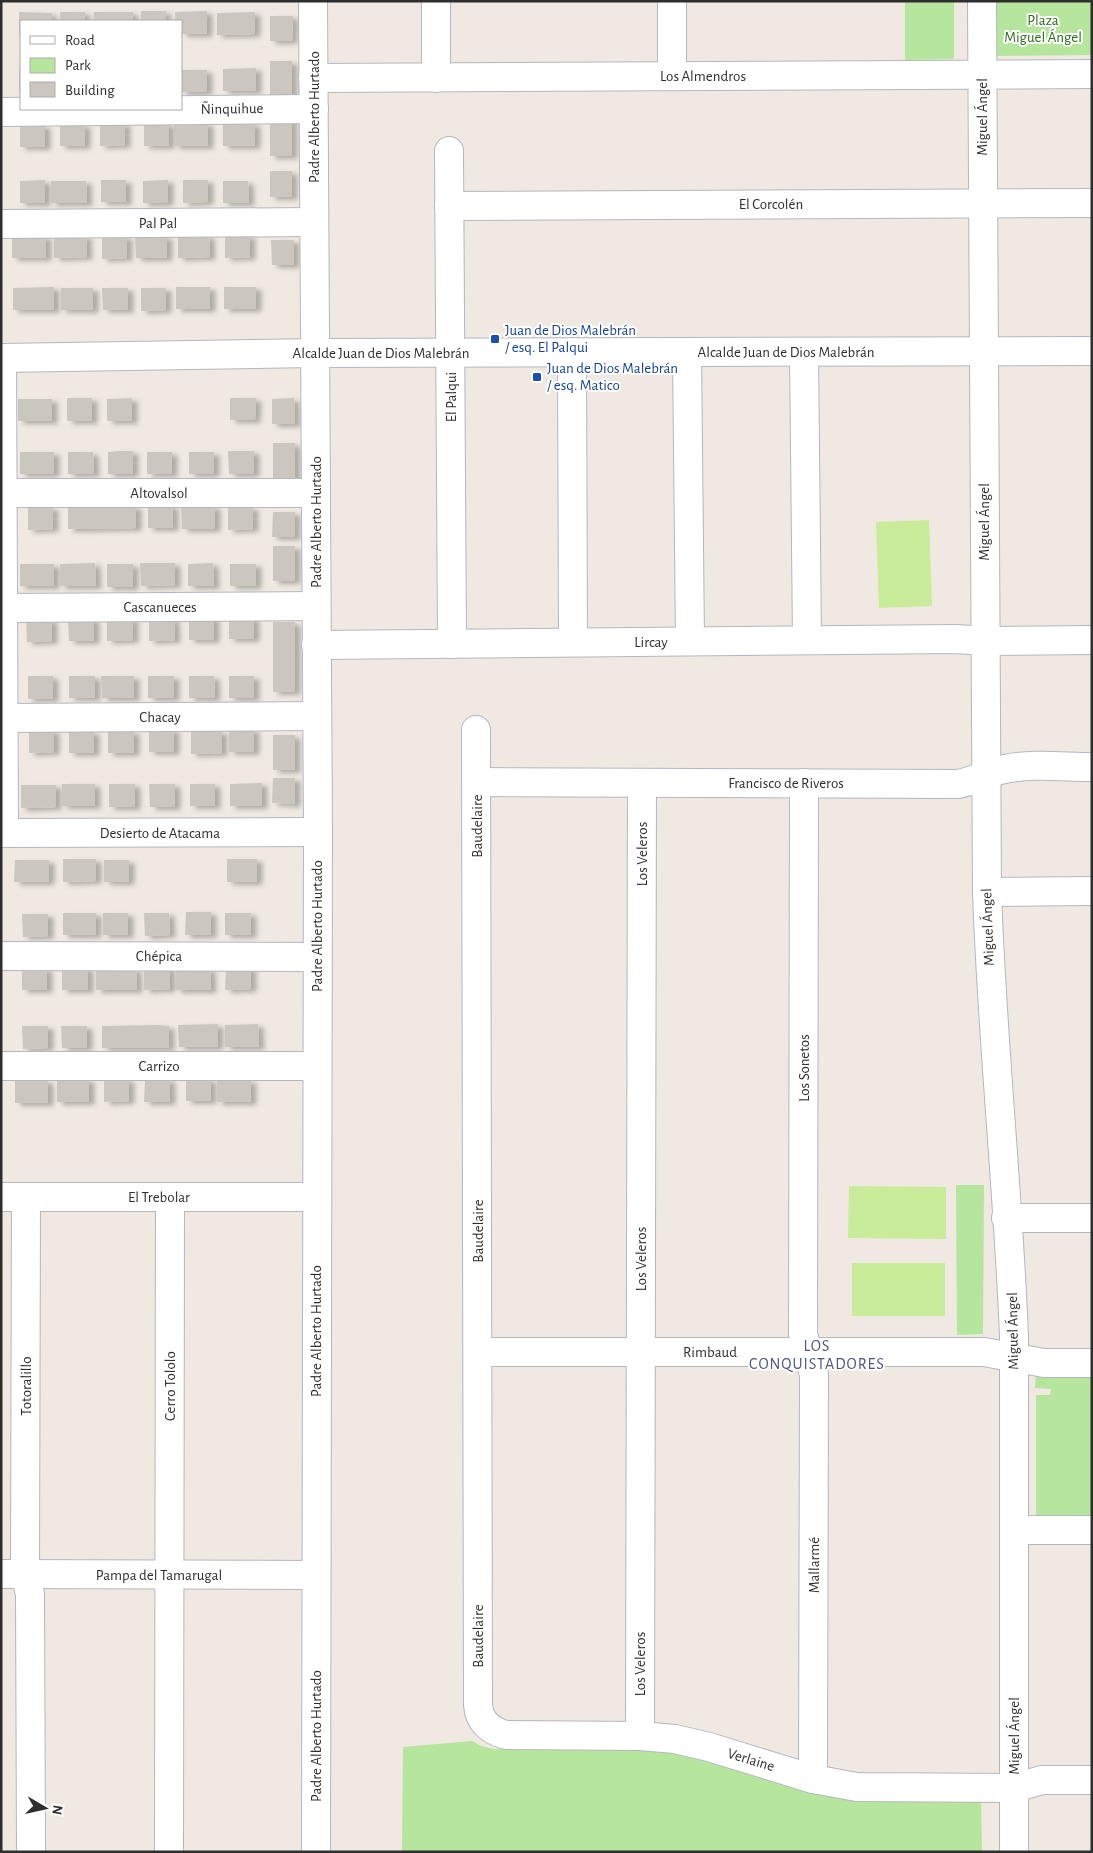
<svg xmlns="http://www.w3.org/2000/svg" width="1093" height="1853" font-family="'Alegreya Sans',sans-serif">
<style>
.green{fill:#b6e59e}
.pitch{fill:#c9ec9a}
.building{fill:#cbc7bf;filter:url(#shadow)}
.lines{fill:none;stroke-linecap:round;stroke-linejoin:round}
.minor-casing{stroke:#b4b7c1;stroke-width:30}
.minor{stroke:#fff;stroke-width:28}
.transit-dot{fill:#1a4fb4;stroke:#fff;stroke-width:2}
.labels{text-anchor:middle;dominant-baseline:central;stroke-width:4;stroke-linejoin:round;paint-order:stroke}
.park-label{font-size:15px;fill:#2c6e1b;stroke:#fff}
.street-label{font-size:15px;fill:#2e2e2e;stroke:#fff}
.transit-label{font-size:15px;fill:#164399;stroke:#fff;text-anchor:start}
.neighbourhood-label{font-size:16px;letter-spacing:1px;fill:#4d5680;stroke:#fff}
</style>
<defs>
<filter id="shadow"><feDropShadow dx="5.5" dy="3" stdDeviation="2.5" flood-color="#0004"/></filter>
</defs>
<rect width="100%" height="100%" fill="#efe9e1"/>
<g class="green">
<polygon points="905,1 954,1 954,59 905,60"/>
<polygon points="994,1 1092,1 1092,55 994,56"/>
<polygon points="956,1185 984,1185 983,1334 957,1335"/>
<polygon points="1036,1373 1092,1374 1092,1516 1036,1515 1036,1395 1050,1395 1051,1389 1035,1388"/>
<polygon points="472,1741 481,1746 494,1749 643,1748 981,1799 982,1852 402,1852 403,1747"/>
</g>
<g class="pitch">
<polygon points="929,520 932,606 879,608 876,522"/>
<polygon points="849,1186 946,1187 946,1239 848,1238"/>
<rect x="852" y="1263" width="93" height="53"/>
</g>
<g class="building">
<rect x="141" y="11" width="25" height="10"/>
<polygon points="207,11 207,34 181,34 181,21 175,21 175,12"/>
<polygon points="19,12 52,13 52,21 21,21 21,35 19,35"/>
<rect x="60" y="12" width="25" height="9"/>
<polygon points="94,12 133,12 133,21 93,21"/>
<polygon points="255,12 255,34 217,35 217,13"/>
<polygon points="270,16 293,16 292,41 270,41"/>
<rect x="270" y="61" width="22" height="37"/>
<polygon points="256,68 256,91 223,91 223,69"/>
<rect x="19" y="69" width="2" height="22"/>
<polygon points="182,70 207,70 207,92 181,92"/>
<rect x="270" y="118" width="22" height="38"/>
<polygon points="100,123 125,123 125,145 100,146"/>
<polygon points="169,123 169,146 144,146 144,124"/>
<rect x="174" y="123" width="34" height="23"/>
<rect x="223" y="123" width="32" height="23"/>
<rect x="60" y="124" width="25" height="22"/>
<rect x="20" y="125" width="25" height="22"/>
<rect x="270" y="171" width="22" height="26"/>
<polygon points="45,180 45,203 20,203 20,181"/>
<rect x="101" y="180" width="25" height="22"/>
<polygon points="168,180 168,203 143,203 143,181"/>
<polygon points="183,180 208,180 208,202 183,203"/>
<polygon points="51,181 86,181 87,203 51,203"/>
<polygon points="223,181 248,181 249,203 223,203"/>
<polygon points="54,235 86,235 87,257 54,258"/>
<polygon points="209,235 210,257 178,258 178,236"/>
<polygon points="225,235 250,235 250,257 225,258"/>
<rect x="12" y="236" width="34" height="22"/>
<polygon points="102,236 127,236 127,258 102,259"/>
<polygon points="135,236 167,236 167,258 136,258"/>
<polygon points="271,240 294,240 294,265 272,265"/>
<polygon points="54,287 54,310 13,310 13,288"/>
<rect x="176" y="287" width="34" height="22"/>
<rect x="224" y="287" width="32" height="22"/>
<rect x="61" y="288" width="32" height="22"/>
<polygon points="102,288 128,288 128,310 103,310"/>
<polygon points="141,288 166,288 166,310 141,311"/>
<rect x="67" y="398" width="25" height="23"/>
<polygon points="132,398 132,421 107,421 107,399"/>
<polygon points="230,398 256,398 255,420 230,420"/>
<polygon points="294,398 295,424 272,424 272,399"/>
<rect x="18" y="399" width="34" height="22"/>
<rect x="273" y="443" width="22" height="35"/>
<polygon points="120,451 133,451 133,474 108,474 108,452"/>
<polygon points="228,451 254,451 254,474 229,474"/>
<rect x="20" y="452" width="34" height="22"/>
<polygon points="68,452 93,452 94,474 68,474"/>
<rect x="147" y="452" width="25" height="22"/>
<rect x="189" y="452" width="25" height="22"/>
<polygon points="173,505 173,528 148,528 148,506"/>
<polygon points="136,506 136,528 68,529 68,507"/>
<polygon points="181,506 215,506 215,529 182,529"/>
<polygon points="28,507 53,507 53,529 28,530"/>
<polygon points="228,507 253,507 253,529 228,530"/>
<polygon points="273,512 295,512 295,537 272,537"/>
<rect x="273" y="546" width="22" height="35"/>
<polygon points="95,563 96,586 60,586 60,564"/>
<polygon points="140,563 175,563 175,585 141,586"/>
<polygon points="213,563 214,586 188,586 188,564"/>
<rect x="20" y="564" width="34" height="22"/>
<rect x="107" y="564" width="26" height="23"/>
<rect x="230" y="564" width="26" height="22"/>
<rect x="189" y="617" width="25" height="23"/>
<rect x="229" y="617" width="25" height="22"/>
<polygon points="68,618 94,618 94,641 69,641"/>
<polygon points="107,618 133,618 133,640 107,641"/>
<polygon points="149,618 174,618 175,640 149,641"/>
<polygon points="26,619 52,619 52,641 27,642"/>
<rect x="273" y="622" width="22" height="70"/>
<rect x="28" y="676" width="25" height="23"/>
<rect x="69" y="676" width="26" height="22"/>
<polygon points="101,676 134,676 134,698 102,698"/>
<rect x="148" y="676" width="26" height="22"/>
<polygon points="189,676 214,676 215,698 189,698"/>
<rect x="229" y="676" width="25" height="22"/>
<rect x="149" y="729" width="25" height="23"/>
<rect x="229" y="729" width="25" height="23"/>
<polygon points="29,730 54,730 54,752 29,753"/>
<rect x="69" y="731" width="25" height="22"/>
<rect x="108" y="731" width="26" height="22"/>
<polygon points="191,731 222,731 222,753 191,754"/>
<rect x="273" y="735" width="22" height="35"/>
<polygon points="273,778 295,778 295,804 272,803"/>
<polygon points="262,783 262,806 230,806 230,784"/>
<rect x="62" y="784" width="33" height="22"/>
<rect x="109" y="784" width="26" height="23"/>
<polygon points="149,784 175,784 175,807 150,807"/>
<rect x="190" y="784" width="25" height="22"/>
<polygon points="21,785 56,785 56,807 21,808"/>
<polygon points="63,859 96,859 96,881 63,882"/>
<rect x="227" y="859" width="30" height="23"/>
<polygon points="15,860 49,860 49,882 14,882"/>
<rect x="104" y="860" width="25" height="22"/>
<polygon points="186,912 211,912 211,935 185,935"/>
<rect x="63" y="913" width="33" height="22"/>
<rect x="103" y="913" width="25" height="22"/>
<polygon points="144,913 169,913 170,935 145,936"/>
<rect x="225" y="913" width="26" height="22"/>
<polygon points="22,914 48,914 48,936 23,937"/>
<rect x="62" y="967" width="26" height="23"/>
<polygon points="144,967 170,967 170,989 144,990"/>
<polygon points="226,967 251,967 251,989 225,990"/>
<rect x="22" y="968" width="25" height="22"/>
<polygon points="96,968 136,968 137,990 96,990"/>
<polygon points="176,968 210,968 211,990 176,990"/>
<polygon points="218,1024 218,1047 179,1047 178,1025"/>
<polygon points="258,1024 259,1047 225,1047 225,1025"/>
<polygon points="157,1025 169,1026 169,1048 102,1048 102,1026"/>
<polygon points="22,1026 48,1026 48,1048 23,1049"/>
<polygon points="61,1026 87,1026 87,1048 62,1048"/>
<polygon points="89,1079 89,1102 57,1102 57,1080"/>
<polygon points="104,1079 129,1079 129,1101 104,1102"/>
<polygon points="170,1079 170,1102 144,1102 145,1080"/>
<rect x="186" y="1079" width="25" height="22"/>
<polygon points="48,1080 48,1103 15,1103 15,1081"/>
<rect x="217" y="1080" width="34" height="22"/>
</g>
<g class="lines">
<g class="minor-casing">
<g id="minor">
<polyline points="313,1 318,832 316,1852"/>
<polyline points="436,1 436,78"/>
<polyline points="672,1 672,76"/>
<path d="M982,1l5,891c5,148 21,295 27,444v516"/>
<polyline points="313,78 1092,74"/>
<polyline points="1,112 314,109"/>
<polyline points="449,151 452,644"/>
<polyline points="449,206 1092,203"/>
<polyline points="1,224 314,222"/>
<polyline points="572,352 573,642"/>
<polyline points="687,352 690,641"/>
<polyline points="804,352 807,640"/>
<polyline points="1,358 315,353 1092,351"/>
<polyline points="2,358 4,833"/>
<polyline points="3,493 316,493"/>
<polyline points="3,608 316,606"/>
<polyline points="316,645 956,639 985,641 1092,640"/>
<polyline points="4,718 317,716"/>
<path d="M476,730l2,975c1,17 13,26 28,30l134,1 35,3 34,8 104,32 44,8 157,1 28,-8h50"/>
<path d="M477,782l480,2c17,-2 31,-12 48,-15 25,-6 61,-2 87,-2"/>
<polyline points="804,783 803,1334 814,1375 813,1779"/>
<polyline points="1,833 318,832"/>
<polyline points="987,892 1092,891"/>
<polyline points="1,956 317,957"/>
<polyline points="1,1066 317,1066"/>
<polyline points="1,1197 317,1197"/>
<polyline points="26,1197 25,1574 30,1594 31,1852"/>
<polyline points="1006,1218 1092,1218"/>
<polyline points="478,1352 984,1352 1044,1363 1092,1363"/>
<polyline points="1014,1530 1092,1530"/>
<polyline points="1,1574 316,1575"/>
<polyline points="640,1736 642,783"/>
<polyline points="169,1852 170,1197"/>
</g>
</g>
<use href="#minor" class="minor"/>
</g>
<g class="transit-dot">
<rect x="490" y="334" width="10" height="10" rx="2.5"/>
<rect x="532" y="372" width="10" height="10" rx="2.5"/>
</g>
<g class="labels">
<g class="park-label">
<text x="1043" y="20">Plaza<tspan x="1043" dy="17">Miguel Ángel</tspan></text>
</g>
<g class="street-label">
<text x="703" y="76">Los Almendros</text>
<text transform="translate(232 109) rotate(-1)">Ñinquihue</text>
<text transform="translate(314 117) rotate(-90)">Padre Alberto Hurtado</text>
<text transform="translate(982 117) rotate(-90)">Miguel Ángel</text>
<text x="771" y="204">El Corcolén</text>
<text x="158" y="223">Pal Pal</text>
<text x="786" y="352">Alcalde Juan de Dios Malebrán</text>
<text x="381" y="353">Alcalde Juan de Dios Malebrán</text>
<text transform="translate(451 397) rotate(-90)">El Palqui</text>
<text x="159" y="493">Altovalsol</text>
<text transform="translate(316 522) rotate(-90)">Padre Alberto Hurtado</text>
<text transform="translate(984 522) rotate(-90)">Miguel Ángel</text>
<text x="160" y="607">Cascanueces</text>
<text x="651" y="642">Lircay</text>
<text x="160" y="717">Chacay</text>
<text x="786" y="783">Francisco de Riveros</text>
<text transform="translate(477 826) rotate(-90)">Baudelaire</text>
<text x="160" y="833">Desierto de Atacama</text>
<text transform="translate(642 854) rotate(-90)">Los Veleros</text>
<text transform="translate(317 926) rotate(-90)">Padre Alberto Hurtado</text>
<text transform="translate(988 927) rotate(-92)">Miguel Ángel</text>
<text x="159" y="956">Chépica</text>
<text x="159" y="1066">Carrizo</text>
<text transform="translate(804 1068) rotate(-90)">Los Sonetos</text>
<text x="159" y="1197">El Trebolar</text>
<text transform="translate(478 1231) rotate(-90)">Baudelaire</text>
<text transform="translate(641 1259) rotate(-90)">Los Veleros</text>
<text transform="translate(316 1331) rotate(-90)">Padre Alberto Hurtado</text>
<text transform="translate(1013 1331) rotate(-91)">Miguel Ángel</text>
<text x="710" y="1352">Rimbaud</text>
<text transform="translate(26 1386) rotate(-90)">Totoralillo</text>
<text transform="translate(170 1386) rotate(-90)">Cerro Tololo</text>
<text transform="translate(814 1565) rotate(-90)">Mallarmé</text>
<text x="159" y="1575">Pampa del Tamarugal</text>
<text transform="translate(478 1636) rotate(-90)">Baudelaire</text>
<text transform="translate(640 1664) rotate(-90)">Los Veleros</text>
<text transform="translate(316 1736) rotate(-90)">Padre Alberto Hurtado</text>
<text transform="translate(1014 1736) rotate(-90)">Miguel Ángel</text>
<text transform="translate(751 1760) rotate(17)">Verlaine</text>
</g>
<g class="transit-label">
<text x="505" y="330">Juan de Dios Malebrán<tspan x="505" dy="17">/ esq. El Palqui</tspan></text>
<text x="547" y="368">Juan de Dios Malebrán<tspan x="547" dy="17">/ esq. Matico</tspan></text>
</g>
<g class="neighbourhood-label">
<text x="817" y="1346">LOS<tspan x="817" dy="18">CONQUISTADORES</tspan></text>
</g>
</g>
<rect width="1093" height="1853" fill="none" stroke="#2e2e2e" stroke-width="5"/>
<rect x="20" y="20" width="162" height="90" fill="#ffffff" stroke="#ababab"/>
<rect x="30" y="36" width="25" height="8" fill="#ffffff" stroke="#ababab"/>
<text x="65" y="45" font-size="15" fill="#2e2e2e">Road</text>
<rect x="30" y="58" width="25" height="15" fill="#b6e59e" stroke="#ababab"/>
<text x="65" y="70" font-size="15" fill="#2e2e2e">Park</text>
<rect x="30" y="82" width="25" height="15" fill="#cbc7bf" stroke="#ababab"/>
<text x="65" y="95" font-size="15" fill="#2e2e2e">Building</text>
<g transform="translate(45 1808) rotate(99)" stroke="#ffffff" stroke-width="4" paint-order="stroke">
<path d="M0-4L9 19L0 12L-9 19Z" fill="#2e2e2e"/>
<text y="-8" font-size="14" font-weight="bold" text-anchor="middle" fill="#2e2e2e">N</text>
</g>
</svg>
